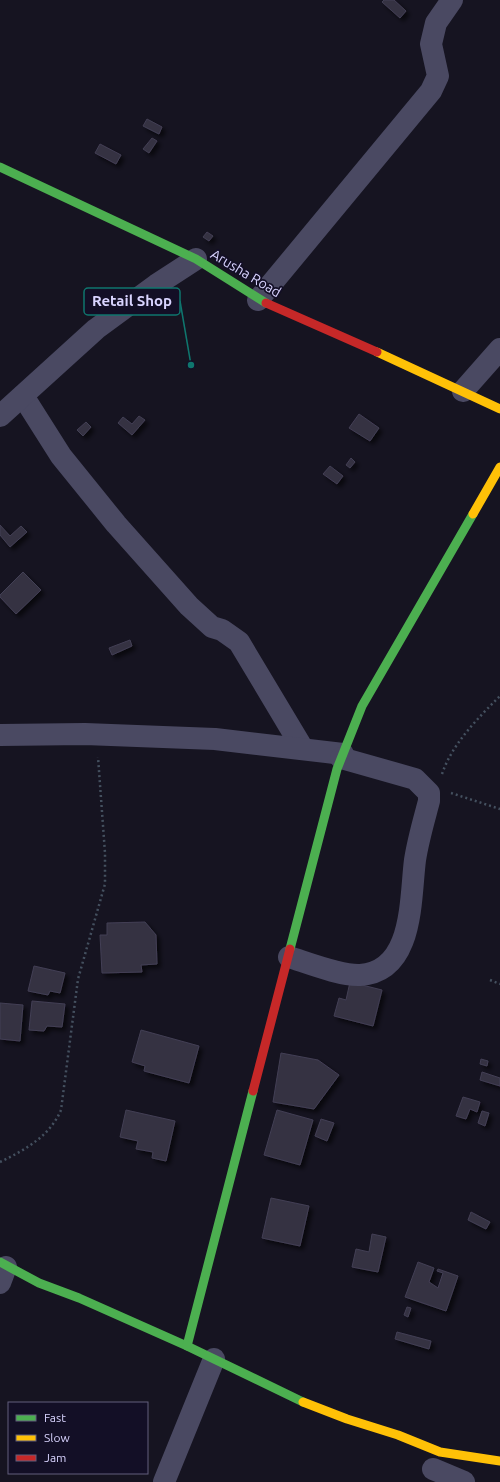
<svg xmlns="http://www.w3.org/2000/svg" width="500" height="1482" font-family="Ubuntu,sans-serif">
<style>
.building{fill:#343243;stroke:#433f54;filter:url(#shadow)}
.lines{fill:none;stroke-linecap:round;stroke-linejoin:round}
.path{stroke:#44505f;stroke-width:2.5;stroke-dasharray:2 3;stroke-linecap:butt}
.street{stroke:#4a4962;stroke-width:22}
.fast{stroke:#4caf50;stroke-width:9}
.slow{stroke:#ffc107;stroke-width:9}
.jam{stroke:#c62828;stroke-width:9}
.labels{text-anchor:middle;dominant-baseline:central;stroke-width:3.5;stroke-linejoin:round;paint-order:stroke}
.street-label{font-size:14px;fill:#d9d4ff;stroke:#130f26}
.leader{fill:none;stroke:#0f766e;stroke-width:1.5}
.callout-dot{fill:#0f766e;stroke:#130f26;stroke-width:1.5}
.callout{fill:#130f26;stroke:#0f766e;stroke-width:1.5}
.callout-label{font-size:15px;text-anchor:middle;font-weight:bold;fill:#d9d4ff}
</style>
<defs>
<filter id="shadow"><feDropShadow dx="3.5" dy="3.5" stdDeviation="2" flood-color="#0009"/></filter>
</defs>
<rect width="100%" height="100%" fill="#161421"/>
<g class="building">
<polygon points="384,0 394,0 406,11 400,18 382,2"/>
<polygon points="147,119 162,127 159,134 143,126"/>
<polygon points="152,138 157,141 149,153 143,149"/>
<polygon points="100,144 121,155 116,164 95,153"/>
<polygon points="207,232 213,236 209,241 203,237"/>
<polygon points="359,414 379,428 370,441 349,428"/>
<polygon points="139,416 145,420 132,435 118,423 123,417 132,424"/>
<polygon points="86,422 91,427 83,436 77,430"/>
<polygon points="351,458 355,462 350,468 346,465"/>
<polygon points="330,466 343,476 337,484 323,474"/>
<polygon points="0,525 10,536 21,526 27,532 10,547 0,535"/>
<polygon points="23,572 41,590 16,614 0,597 0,595"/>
<polygon points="130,640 132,646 112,655 109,648"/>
<polygon points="145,922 156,935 157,964 141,965 142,972 102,973 100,935 107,935 107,923"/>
<polygon points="34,966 65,973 60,993 50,991 48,995 28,991"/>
<polygon points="350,982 382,990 373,1026 334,1016 339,998 346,1000"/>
<polygon points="32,1001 65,1004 62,1027 47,1026 44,1031 29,1030"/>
<polygon points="0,1003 23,1005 20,1041 0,1039"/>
<polygon points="141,1030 199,1046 189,1083 144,1071 145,1066 132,1062"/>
<polygon points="281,1053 318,1060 339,1075 314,1109 273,1102"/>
<polygon points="481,1059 488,1061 487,1066 480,1064"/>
<polygon points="482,1072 500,1078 500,1086 480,1080"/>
<polygon points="463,1097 480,1102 477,1112 470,1109 466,1119 456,1116"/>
<polygon points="126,1110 175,1121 166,1161 152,1158 153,1152 136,1149 138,1141 120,1137"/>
<polygon points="277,1110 313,1120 300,1165 264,1155"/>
<polygon points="482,1111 489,1113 485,1126 478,1123"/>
<polygon points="321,1119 334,1123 327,1141 315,1136"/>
<polygon points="271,1198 309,1206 300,1246 262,1238"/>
<polygon points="471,1212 490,1222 486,1229 468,1220"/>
<polygon points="372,1234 386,1237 378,1272 352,1267 356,1249 369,1252"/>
<polygon points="418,1262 434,1268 429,1282 438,1288 443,1273 437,1271 438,1269 458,1276 446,1311 405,1297"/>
<polygon points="407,1307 411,1308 408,1317 404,1315"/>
<polygon points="397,1332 431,1341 429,1349 395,1339"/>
</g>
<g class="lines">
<g class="path">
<path d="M442,774c10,-30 36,-56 58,-78"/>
<polyline points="451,793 500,809"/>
<polyline points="490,980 500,984"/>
<path d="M0,1162c25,-12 50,-26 61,-52l17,-131 27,-95v-31l-7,-96"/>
</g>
<g class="street">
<polyline points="258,300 431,91 438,76 431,44 436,23 452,0"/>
<polyline points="463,391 500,349"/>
<polyline points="23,396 61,456 116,524 189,606 212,627 222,630 239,642 303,749"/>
<polyline points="0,416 96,329 156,285 196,259"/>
<polyline points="0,735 85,734 215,739 343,754"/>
<path d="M289,957c19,6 52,19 71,18 54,-3 50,-76 55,-115 3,-20 9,-40 14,-59v-8l-14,-14 -74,-21"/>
<polyline points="0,1283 6,1267"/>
<polyline points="433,1469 464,1482"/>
<polyline points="164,1482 214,1359"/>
</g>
<g class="fast">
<polyline points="0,167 196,259 266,303"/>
<polyline points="290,949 337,769 362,706 473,514"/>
<polyline points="0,1262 39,1283 79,1298 187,1346 303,1402"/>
<polyline points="187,1346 253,1091"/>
</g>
<g class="slow">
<polyline points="377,352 500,409"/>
<polyline points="473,514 500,467"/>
<polyline points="303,1402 347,1419 398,1435 440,1452 500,1461"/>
</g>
<g class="jam">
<polyline points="266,303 377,352"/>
<polyline points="253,1091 290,949"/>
</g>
</g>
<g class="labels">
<g class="street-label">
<text transform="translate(246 273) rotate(31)">Arusha Road</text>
</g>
</g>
<path class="leader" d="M191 365L180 301"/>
<circle class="callout-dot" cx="191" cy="365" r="4"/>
<rect class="callout" x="84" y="288" width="96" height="27" rx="4"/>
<g class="callout-label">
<text x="132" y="306">Retail Shop</text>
</g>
<rect x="8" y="1402" width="140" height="72" fill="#130f26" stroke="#625e7d"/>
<rect x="16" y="1415" width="20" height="6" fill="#4caf50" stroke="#625e7d"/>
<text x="44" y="1422" font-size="12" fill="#d9d4ff">Fast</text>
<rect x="16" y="1435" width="20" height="6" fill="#ffc107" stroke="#625e7d"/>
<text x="44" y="1442" font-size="12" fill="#d9d4ff">Slow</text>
<rect x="16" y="1455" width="20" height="6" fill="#c62828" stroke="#625e7d"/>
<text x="44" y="1462" font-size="12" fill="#d9d4ff">Jam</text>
</svg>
